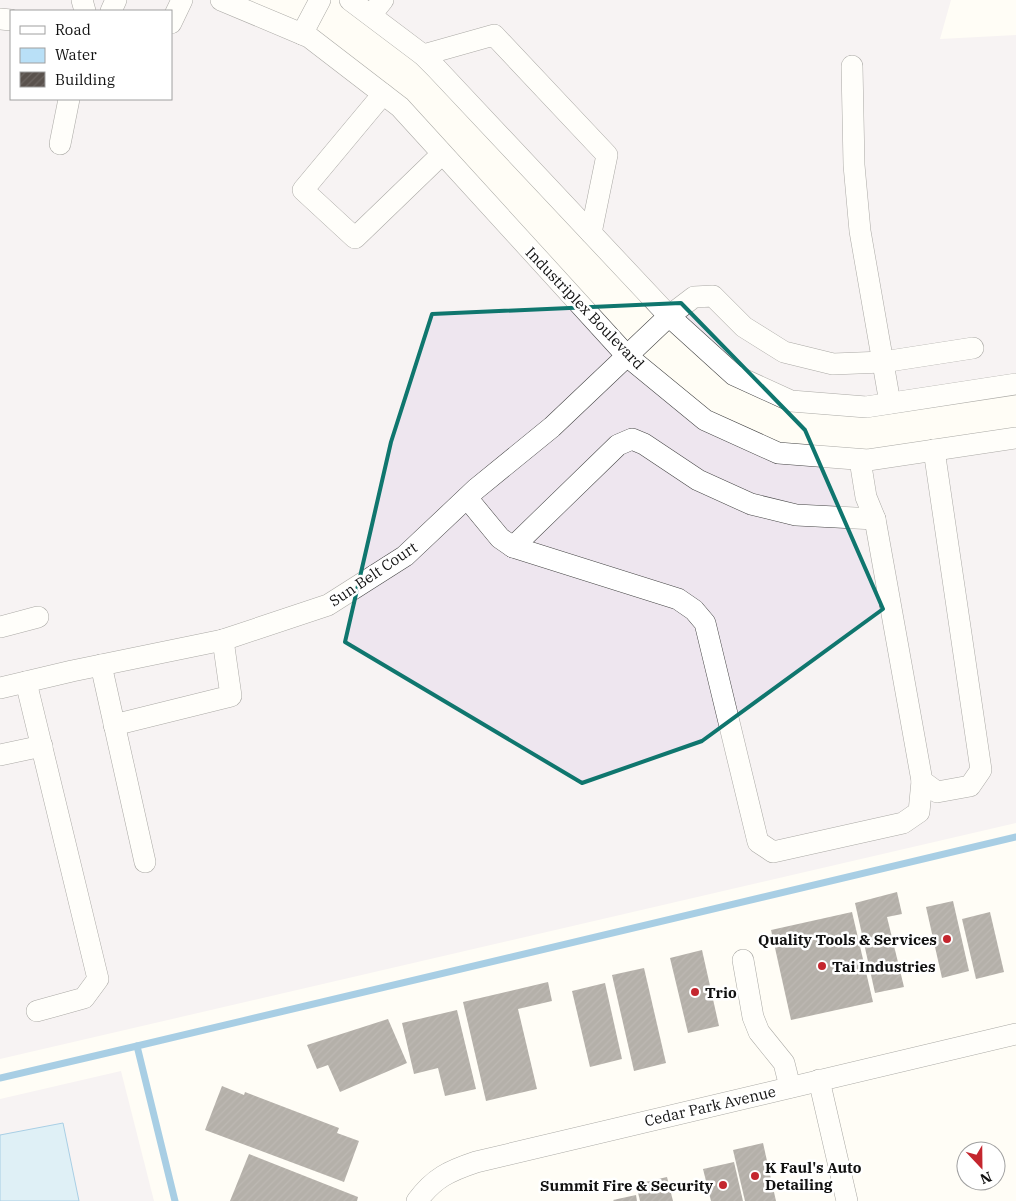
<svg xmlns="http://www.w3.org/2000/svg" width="1016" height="1201" font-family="'IBM Plex Serif',serif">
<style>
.industrial{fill:#eee6ef;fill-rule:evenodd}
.water{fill:#b9e0f7;stroke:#3f96cf}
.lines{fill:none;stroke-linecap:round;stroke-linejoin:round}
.stream{stroke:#3f96cf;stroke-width:7}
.building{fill:url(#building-hatch)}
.minor-casing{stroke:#444;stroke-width:22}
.minor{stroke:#fff;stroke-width:21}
.marked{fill:none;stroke:#0f766e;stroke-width:4;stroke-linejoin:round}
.poi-dot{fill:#c4262e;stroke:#fff;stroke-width:2}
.labels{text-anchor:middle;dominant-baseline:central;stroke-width:5;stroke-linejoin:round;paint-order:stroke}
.street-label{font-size:15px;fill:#111;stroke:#fff}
.poi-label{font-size:15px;font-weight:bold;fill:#111;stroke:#fff;text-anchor:start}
</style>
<defs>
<pattern id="building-hatch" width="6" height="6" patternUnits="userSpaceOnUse" patternTransform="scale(1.25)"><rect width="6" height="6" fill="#5a524d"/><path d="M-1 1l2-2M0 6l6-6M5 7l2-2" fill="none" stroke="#6d6662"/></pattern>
</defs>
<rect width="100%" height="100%" fill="#fffdf5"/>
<g class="industrial">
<path d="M0,0h221l81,34 98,73 227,249 78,64 73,33 90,7 148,-22v385l-1016,236zM11,11h160v88h-160z"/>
<polygon points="350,0 951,0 940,39 1016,35 1016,384 866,407 791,401 734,375 436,68"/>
<polygon points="121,1071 154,1201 0,1201 0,1099"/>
</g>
<polygon class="water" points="63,1123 79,1201 0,1201 0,1135"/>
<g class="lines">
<g class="stream">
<polyline points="0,1078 137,1046"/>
<polyline points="175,1201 137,1046 1016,837"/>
</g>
</g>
<g class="building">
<polygon points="897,892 902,914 887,917 904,987 875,993 855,903"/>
<polygon points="953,901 969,971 942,978 926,907"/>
<polygon points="852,912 873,1002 791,1020 771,930"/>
<polygon points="990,912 1004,972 976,979 962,919"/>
<polygon points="702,950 719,1026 688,1033 670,958"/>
<polygon points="644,968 666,1063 634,1071 612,975"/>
<polygon points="548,982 552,1001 518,1009 537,1089 486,1101 463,1002"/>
<polygon points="605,983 622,1059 590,1067 572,991"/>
<polygon points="457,1010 476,1089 445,1096 438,1068 414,1074 402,1023"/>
<polygon points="388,1019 407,1063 340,1092 328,1065 317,1069 307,1045"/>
<polygon points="222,1086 244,1095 245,1092 339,1128 337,1133 359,1141 344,1182 205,1130"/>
<polygon points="763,1143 776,1201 745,1201 733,1150"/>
<polygon points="249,1154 358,1197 357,1201 230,1201"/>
<polygon points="734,1162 743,1201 711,1201 703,1169"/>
<polygon points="667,1177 673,1201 640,1201 636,1184"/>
<polygon points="636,1195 637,1201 614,1201 613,1200"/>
</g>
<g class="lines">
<g class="minor-casing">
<g id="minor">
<polyline points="82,0 85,11"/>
<polyline points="221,0 309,37 400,107 627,356 705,420 778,453 868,460 1016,438"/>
<polyline points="350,0 423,55 436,68 669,316 734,375 791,401 866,407 1016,384"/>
<polyline points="111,11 116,0"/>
<polyline points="371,15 383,0"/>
<polyline points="0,19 11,20"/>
<polyline points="171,23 182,0"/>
<polyline points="302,34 320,0"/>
<polyline points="423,55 494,35 607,155 591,233"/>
<polyline points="852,66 854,165 860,231 890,403"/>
<polyline points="383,94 303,190 355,238 442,154"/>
<polyline points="60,144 69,99"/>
<polyline points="860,460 866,497 875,519 922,781 937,792 970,786 981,770 934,450"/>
<polyline points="467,498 500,538 513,547 678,599 694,610 705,623 758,842 773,852 903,823 919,812 922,781"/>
<polyline points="513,547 618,445 632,439 644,444 698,480 751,504 796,515 875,519"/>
<polyline points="0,627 38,617"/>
<polyline points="101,665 145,862"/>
<polyline points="26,682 98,979 84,998 37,1011"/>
<polyline points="0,688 72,671 223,640 328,605 405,556 476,489 552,427 669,316 694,297 713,296 744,327 784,352 833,364 883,362 973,348"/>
<polyline points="114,725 231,696 223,640"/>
<polyline points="0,755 42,746"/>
<polyline points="743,960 753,1017 759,1032 784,1063 790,1087"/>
<polyline points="819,1080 847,1201"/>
<path d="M417,1201c17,-23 32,-30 59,-39l540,-128"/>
</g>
</g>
<use href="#minor" class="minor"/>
</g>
<path d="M0 0H1016V1201H0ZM681,303l124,127 78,179 -181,132 -120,42 -237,-141 46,-200 41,-128z" fill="#fffdf5" fill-opacity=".55" fill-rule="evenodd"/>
<path class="marked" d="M681,303l124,127 78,179 -181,132 -120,42 -237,-141 46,-200 41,-128z"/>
<g class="poi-dot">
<circle cx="947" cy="939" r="5"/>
<circle cx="822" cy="966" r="5"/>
<circle cx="695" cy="992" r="5"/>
<circle cx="755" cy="1176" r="5"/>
<circle cx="723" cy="1185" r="5"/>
</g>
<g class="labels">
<g class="street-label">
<text transform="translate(585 308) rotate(46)">Industriplex Boulevard</text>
<text transform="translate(373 574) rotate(-34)">Sun Belt Court</text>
<text transform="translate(710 1106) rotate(-13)">Cedar Park Avenue</text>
</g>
<g class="poi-label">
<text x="937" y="939" text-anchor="end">Quality Tools &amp; Services</text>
<text x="832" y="966">Tai Industries</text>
<text x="705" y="992">Trio</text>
<text x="765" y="1167">K Faul's Auto<tspan x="765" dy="17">Detailing</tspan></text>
<text x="713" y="1185" text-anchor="end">Summit Fire &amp; Security</text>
</g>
</g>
<rect x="10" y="10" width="162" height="90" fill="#ffffff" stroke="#a0a0a0"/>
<rect x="20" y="26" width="25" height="8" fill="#ffffff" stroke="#a0a0a0"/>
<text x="55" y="35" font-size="15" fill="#111111">Road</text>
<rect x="20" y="48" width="25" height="15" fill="#b9e0f7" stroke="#a0a0a0"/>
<text x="55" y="60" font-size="15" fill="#111111">Water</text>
<rect x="20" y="72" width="25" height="15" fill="url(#building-hatch)" stroke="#a0a0a0"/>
<text x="55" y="85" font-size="15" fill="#111111">Building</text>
<g transform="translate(981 1166) rotate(158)"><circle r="24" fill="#ffffff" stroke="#a0a0a0"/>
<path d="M0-4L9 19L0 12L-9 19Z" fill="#c4262e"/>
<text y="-8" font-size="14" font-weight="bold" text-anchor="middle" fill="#111111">N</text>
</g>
</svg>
